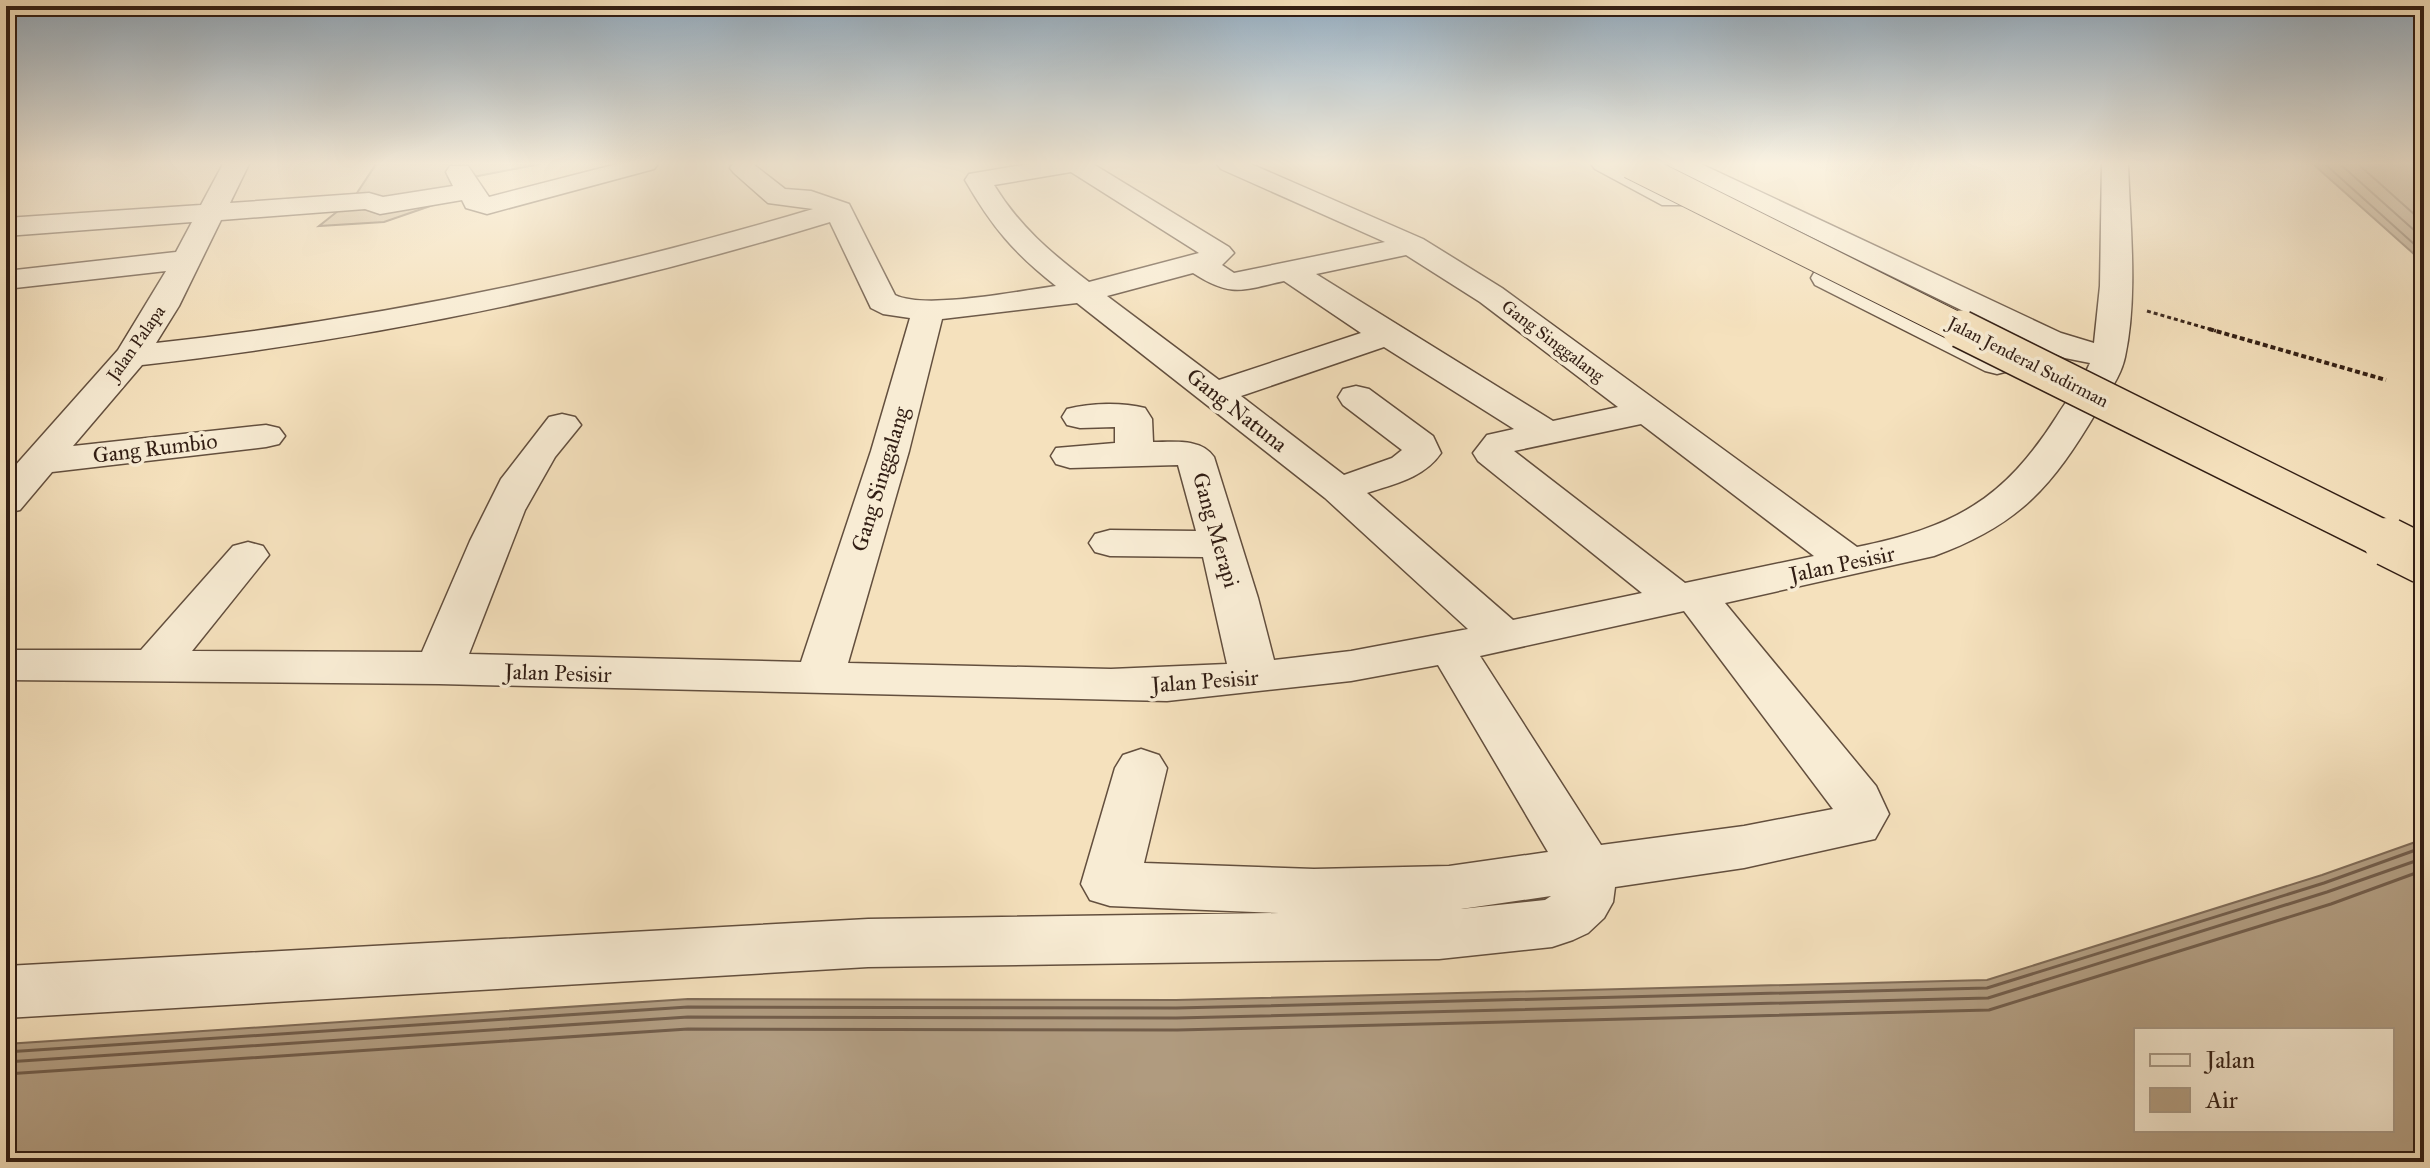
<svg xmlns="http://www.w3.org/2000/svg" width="2430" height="1168" font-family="'IM FELL Great Primer',serif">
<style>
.green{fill:#d4c0a0;stroke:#836f5a;stroke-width:2}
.water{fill:#b39f84;stroke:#7f6b57;stroke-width:2;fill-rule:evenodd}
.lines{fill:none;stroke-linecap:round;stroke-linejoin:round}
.shore-far1{stroke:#725e4c;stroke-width:2}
.shore{stroke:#725e4c;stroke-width:3}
.minor-casing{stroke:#634f3e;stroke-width:3}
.path-far1{stroke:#321e14;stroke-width:3;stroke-dasharray:4 3;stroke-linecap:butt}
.path{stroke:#321e14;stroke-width:4;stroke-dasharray:5 3;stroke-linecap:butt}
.minor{fill:#f8ecd4;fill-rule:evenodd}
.major-bridge-far2-casing{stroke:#321e14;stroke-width:31;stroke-linecap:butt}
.major-bridge-far1-casing{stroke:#321e14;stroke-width:40;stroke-linecap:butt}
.major-bridge-casing{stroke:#321e14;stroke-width:51;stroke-linecap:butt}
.major-bridge-far2{stroke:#f5e1bd;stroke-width:29}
.major-bridge-far1{stroke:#f5e1bd;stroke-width:37}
.major-bridge{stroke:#f5e1bd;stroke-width:48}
.labels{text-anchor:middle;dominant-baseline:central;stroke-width:7;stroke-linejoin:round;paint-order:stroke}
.far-street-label{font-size:18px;fill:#321e14;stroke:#f8ecd4}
.street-label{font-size:22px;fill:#321e14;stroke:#f8ecd4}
</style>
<rect width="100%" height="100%" fill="#f5e1bd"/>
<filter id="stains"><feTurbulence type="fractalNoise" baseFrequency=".0025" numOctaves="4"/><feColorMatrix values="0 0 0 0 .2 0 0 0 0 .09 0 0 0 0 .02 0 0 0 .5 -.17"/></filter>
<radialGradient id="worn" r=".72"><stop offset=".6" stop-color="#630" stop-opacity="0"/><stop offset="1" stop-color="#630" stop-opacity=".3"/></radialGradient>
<polygon class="green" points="376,164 540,164 468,178 436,204 384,222 319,226 353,199"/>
<g class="water">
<polygon points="2313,164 2424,164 2424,263"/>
<path d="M2424,839v323h-2418v-118l682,-45 488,1 811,-20 335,-105zM2136,1030h256v100h-256z"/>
</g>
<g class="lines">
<g class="shore-far1">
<polyline points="2325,164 2424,253"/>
<polyline points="2340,164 2424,239"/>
<polyline points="2358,164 2424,223"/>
</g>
<g class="shore">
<polyline points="6,1052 688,1007 1176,1008 1987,988 2324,883 2424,847"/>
<polyline points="6,1062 688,1017 1176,1018 1988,998 2327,892 2424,858"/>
<polyline points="6,1074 688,1029 1177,1030 1989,1010 2331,904 2424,870"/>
</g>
<g class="minor-casing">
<g id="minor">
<path d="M223,164h26l-19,39 139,-10 14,4 70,-11 -7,-14 4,-6h18l21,31 128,-33h41l-4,5 -167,45 -21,-6 -4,-8 -82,14 -15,-5 -144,11 -42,86 -23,37c221,-24 443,-70 657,-134l-45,-6 -34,-30 -4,-5 3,-4h20l32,25 26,2 38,13 46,91c30,15 124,-4 161,-9 -42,-33 -64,-59 -91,-106l4,-6 60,-10h64l136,83 5,6 -12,12 12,8 151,-31 -164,-73 -4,-5h34l172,75 79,49 355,259c97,-20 146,-46 200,-131 11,-18 25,-34 33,-53l-25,-5 -28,-11 -365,-178 -4,-5h33l360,169 33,10 6,-57 2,-122h26c2,62 10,132 -3,193 -4,20 -18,37 -28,54 -45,76 -78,114 -163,145l-209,47 151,183 13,28 -14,25 -131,29 -129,19 -2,15 -9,16 -16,15 -15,7 -21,7 -113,12 -571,8 -862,51v-52l862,-47 411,-6 -169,-7 -20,-6 -9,-16 34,-116 8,-13 18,-6 18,6 8,13 -23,95 170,6 135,-3 99,-14 -110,-187 -87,16 -184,20 -728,-17 -433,-4v-30h135l92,-104 15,-4 15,4 6,9 -77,96 230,1 48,-111 31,-62 48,-62 13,-3 13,3 6,8 -26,32 -30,53 -56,144 332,8 70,-211 39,-133 -27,-4 -12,-6 -41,-86c-223,68 -456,117 -688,143l-69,81 193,-21 13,3 6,8 -6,8 -13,3 -214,25 -32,38 -14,3v-37l112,-126 48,-79 -160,18v-18l170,-19 16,-30 -186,14v-18l195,-13zM1071,172l128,81 -110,29c-38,-29 -70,-56 -95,-97zM1406,255l74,47 138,105 -65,14 -237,-147zM1193,273c39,25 49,17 91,8l77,52 -142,47 -112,-84zM1077,303l248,195 143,131 -117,22 -77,9 -16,-62 -44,-141c-13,-19 -40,-15 -61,-15l-1,-23 -7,-11c-24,-6 -54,-5 -78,1l-5,8 5,8 13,3 35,-1v16l-59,5 -5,8 5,8 14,4 108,-3 18,66 -86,-1 -15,4 -6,9 6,9 15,4 93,1 24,107 -116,5 -263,-6 61,-212 33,-132zM1384,347l130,82 -27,6 -14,18 5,8 164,132 -129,27 -146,-127c27,-9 57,-15 74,-40l-8,-17 -64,-47 -13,-3 -13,3 -5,8 5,8 59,45 -10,8 -48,17 -103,-79zM1641,424l173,132 -129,27 -171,-132zM1684,611l149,198 -89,17 -143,19 -121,-189zM1551,896l-6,4 -84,9z"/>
<polygon points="1591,164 1623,164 1682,193 1686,199 1682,205 1662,205 1595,169"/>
<polygon points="1826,269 2009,357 2014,364 2009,371 1997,374 1985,371 1815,285 1811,278 1815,271"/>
</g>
</g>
<polyline class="path-far1" points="2147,311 2216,331"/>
<polyline class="path" points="2209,329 2386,380"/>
<use href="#minor" class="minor"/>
<g class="major-bridge-far2-casing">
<polyline id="major-bridge-far2" points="1631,164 1965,331"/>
</g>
<g class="major-bridge-far1-casing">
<polyline id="major-bridge-far1" points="1961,329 2393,544"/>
</g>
<g class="major-bridge-casing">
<polyline id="major-bridge" points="2388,542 2424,560"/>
</g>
<use href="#major-bridge-far2" class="major-bridge-far2"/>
<use href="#major-bridge-far1" class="major-bridge-far1"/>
<use href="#major-bridge" class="major-bridge"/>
</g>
<linearGradient id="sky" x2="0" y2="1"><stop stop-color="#93acc0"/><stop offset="0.5" stop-color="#faf2e1"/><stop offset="1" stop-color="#faf2e1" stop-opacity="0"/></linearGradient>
<rect width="2430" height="327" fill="url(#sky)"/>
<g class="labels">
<g class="far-street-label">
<text transform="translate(1553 341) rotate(37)">Gang Singgalang</text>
<text transform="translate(136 343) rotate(-55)">Jalan Palapa</text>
<text transform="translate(2028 362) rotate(27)">Jalan Jenderal Sudirman</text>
</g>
<g class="street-label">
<text transform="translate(1237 410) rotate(38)">Gang Natuna</text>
<text transform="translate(155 448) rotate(-7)">Gang Rumbio</text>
<text transform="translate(880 479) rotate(-73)">Gang Singgalang</text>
<text transform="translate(1216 530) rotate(74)">Gang Merapi</text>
<text transform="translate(1842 564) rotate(-12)">Jalan Pesisir</text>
<text transform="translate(558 673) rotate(2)">Jalan Pesisir</text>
<text transform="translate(1205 681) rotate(-4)">Jalan Pesisir</text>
</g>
</g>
<rect width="2430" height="1168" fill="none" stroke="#f5e1bd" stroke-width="32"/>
<rect x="8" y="8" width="2414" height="1152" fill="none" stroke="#321e14" stroke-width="4"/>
<rect x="16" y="16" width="2398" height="1136" fill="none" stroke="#321e14" stroke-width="2"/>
<rect x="2134" y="1028" width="260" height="104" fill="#f8ecd4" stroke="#a99a87" stroke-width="2"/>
<rect x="2150" y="1054" width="40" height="12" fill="#f8ecd4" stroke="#a99a87" stroke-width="2"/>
<text x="2206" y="1068" font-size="24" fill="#321e14">Jalan</text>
<rect x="2150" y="1088" width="40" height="24" fill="#b39f84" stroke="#a99a87" stroke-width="2"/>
<text x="2206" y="1108" font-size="24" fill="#321e14">Air</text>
<rect width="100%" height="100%" filter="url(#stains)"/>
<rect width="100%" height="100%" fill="url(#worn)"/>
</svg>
